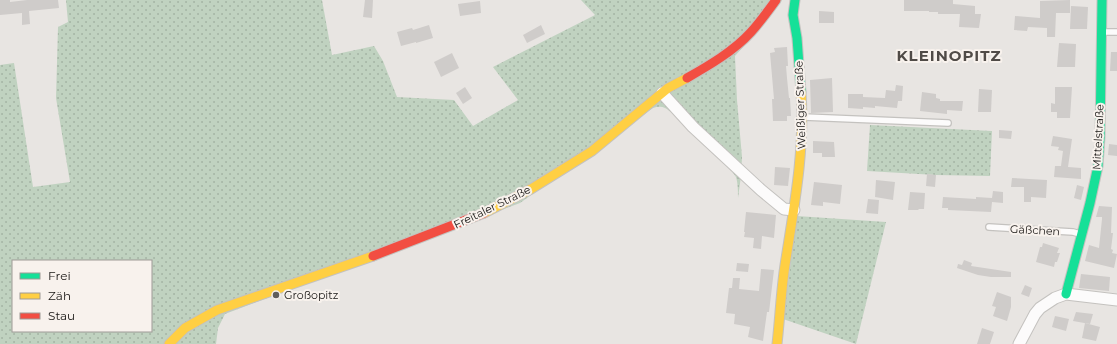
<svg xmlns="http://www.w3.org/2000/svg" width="1117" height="344" font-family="Montserrat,sans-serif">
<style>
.grass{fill:url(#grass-dots);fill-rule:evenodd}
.building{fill:#cfccca}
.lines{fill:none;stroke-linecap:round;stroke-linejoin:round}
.lane-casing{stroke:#c4c2bf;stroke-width:8}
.street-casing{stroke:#c4c2bf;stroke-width:13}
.fast-casing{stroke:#c4c2bf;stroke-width:11}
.slow-casing{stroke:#c4c2bf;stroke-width:11}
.jam-casing{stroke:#c4c2bf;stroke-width:11}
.lane{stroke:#fcfbfb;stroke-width:5.5}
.street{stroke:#fcfbfb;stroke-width:11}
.fast{stroke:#16e098;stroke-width:9}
.slow{stroke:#ffcf43;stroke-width:9}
.jam{stroke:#f24e42;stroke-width:9}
.poi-dot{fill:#615e5c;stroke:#f8f2ed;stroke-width:1.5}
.labels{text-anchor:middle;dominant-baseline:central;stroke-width:4;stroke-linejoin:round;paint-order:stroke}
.street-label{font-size:11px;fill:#181614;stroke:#f8f2ed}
.poi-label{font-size:11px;fill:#181614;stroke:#f8f2ed;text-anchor:start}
.district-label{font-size:15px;font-weight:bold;letter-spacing:1px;fill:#504b47;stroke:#f8f2ed}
</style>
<defs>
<pattern id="grass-dots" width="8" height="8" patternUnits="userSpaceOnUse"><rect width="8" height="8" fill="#c0d2c0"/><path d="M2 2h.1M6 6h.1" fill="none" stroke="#a4b4a4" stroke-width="1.8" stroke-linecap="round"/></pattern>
</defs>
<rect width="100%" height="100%" fill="#e8e5e2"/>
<g class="grass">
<path d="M66,0h256l10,55 42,-9 9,15 14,36 57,3 19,26 45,-26 -25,-33 102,-52 -14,-15h201l-14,19 -33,37 2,44 5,57 -1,19 -3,22c0,-6 0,-15 -2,-21 -4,-9 -62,-65 -71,-69 -4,-2 -8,-1 -12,0l-133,95 -295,111 -7,14 -2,16h-216v-279l14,-2 19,124 37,-5 -14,-84 2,-71 10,-5zM13,261h138v70h-138z"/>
<polygon points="870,125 992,131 990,176 936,175 867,171"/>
<polygon points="797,216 886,222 856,344 783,319"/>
</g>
<g class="building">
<polygon points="0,0 10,0 10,2 27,0 58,0 59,8 29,11 30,24 22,25 22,13 0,15"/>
<polygon points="365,0 373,0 372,18 363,17"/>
<polygon points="904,0 953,0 953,4 975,6 975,14 981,14 979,28 959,27 960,14 938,14 938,12 929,12 929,11 904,11"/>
<polygon points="1070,0 1070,13 1056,13 1055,37 1047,37 1047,28 1028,27 1027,31 1014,30 1015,16 1040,18 1040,1"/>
<polygon points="480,1 481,13 460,16 458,4"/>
<polygon points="1071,6 1088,7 1087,29 1070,29"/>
<polygon points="819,11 834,12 834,23 819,23"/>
<polygon points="429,25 433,38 416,43 416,42 401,46 397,32 412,28 413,30"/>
<polygon points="541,25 545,34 527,43 523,35"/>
<polygon points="1059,43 1076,44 1075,67 1057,67"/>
<polygon points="787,47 788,66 786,66 787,78 789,98 790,98 791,116 787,116 787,121 773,121 772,99 774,99 770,53 775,52 774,48"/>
<polygon points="1111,52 1117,52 1117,71 1110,71"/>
<polygon points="452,53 459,68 441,77 434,62"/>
<polygon points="832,78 833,112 811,113 810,80"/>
<polygon points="896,85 903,86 902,101 898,101 897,108 875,106 875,108 863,107 863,109 848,108 848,94 863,94 863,97 885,98 886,90 895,91"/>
<polygon points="465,87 472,98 463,104 456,93"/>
<polygon points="1055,87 1072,87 1070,118 1057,118 1057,112 1051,112 1051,103 1055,104"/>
<polygon points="979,89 992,90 991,112 978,112"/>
<polygon points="922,92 936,94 936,98 940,99 940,101 963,101 962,111 947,110 947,114 920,111"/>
<polygon points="999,130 1012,131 1011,139 999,138"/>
<polygon points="1053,136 1072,139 1068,167 1081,168 1081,179 1054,177 1055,166 1061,166 1063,151 1058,150 1059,147 1051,146"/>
<polygon points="813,141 834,142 835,157 822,157 822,153 813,153"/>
<polygon points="1109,144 1117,145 1117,156 1108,155"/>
<polygon points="775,167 790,168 788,186 774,185"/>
<polygon points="927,174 936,175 935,187 926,186"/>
<polygon points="1012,178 1047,180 1046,198 1031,197 1031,202 1024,202 1024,187 1011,187"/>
<polygon points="876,180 895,182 893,200 875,197"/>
<polygon points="814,182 842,185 840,204 823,202 823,206 811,205"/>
<polygon points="1077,185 1084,187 1081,200 1074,198"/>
<polygon points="993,191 1003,192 1003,203 992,202 991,212 948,210 948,208 942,208 943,197 976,199 976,197 992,198"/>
<polygon points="910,192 925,193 924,209 919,209 918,210 908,210"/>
<polygon points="868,199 879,200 878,214 866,213"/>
<polygon points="1099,206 1112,207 1111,233 1113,233 1111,249 1113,250 1112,253 1117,254 1114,268 1085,261 1089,245 1099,248 1102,219 1102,217 1096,217"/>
<polygon points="746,212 776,215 774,238 762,236 761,249 753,248 754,238 744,237 745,232 744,232"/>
<polygon points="1043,243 1059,248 1057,253 1060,253 1057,262 1055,262 1054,267 1036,262 1040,247 1042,247"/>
<polygon points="964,260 972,263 971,266 1011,272 1011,277 991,277 978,275 957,268 958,264 962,265"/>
<polygon points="737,263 749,264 748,272 736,271"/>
<polygon points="761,269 774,270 769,312 767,312 763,341 748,337 750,327 734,324 735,314 726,313 729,288 732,288 733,278 740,278 739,289 759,291"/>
<polygon points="1081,274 1110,277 1109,291 1079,288"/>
<polygon points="1025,285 1032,288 1029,297 1021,294"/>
<polygon points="997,292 1011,297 1011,307 1007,321 993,316 996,307 992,306"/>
<polygon points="1076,312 1093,314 1090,324 1073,321"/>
<polygon points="1055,316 1069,319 1066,331 1052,327"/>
<polygon points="1085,323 1100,327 1096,341 1082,338"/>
<polygon points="982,328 994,332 990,344 977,344"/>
</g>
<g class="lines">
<g class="lane-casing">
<g id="lane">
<polyline points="1103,32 1117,32"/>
<polyline points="804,117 948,123"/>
<polyline points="989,227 1056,231 1073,232 1080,234"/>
</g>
</g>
<g class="street-casing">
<g id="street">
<polyline points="662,93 693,127 761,190 784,209 794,210"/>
<polyline points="1019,344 1035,314 1040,308 1055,298 1066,294 1117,300"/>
</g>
</g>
<g class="fast-casing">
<g id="fast">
<polyline points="795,0 793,15 797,38 801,92"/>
<polyline points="1066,294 1090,203 1098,166 1100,137 1102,0"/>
</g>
</g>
<g class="slow-casing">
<g id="slow">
<polyline points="484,213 531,189 592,151 668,88 687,78"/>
<polyline points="169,344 185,328 217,310 373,256"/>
<path d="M777,344c3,-26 4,-53 8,-79 9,-58 20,-114 16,-173"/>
</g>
</g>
<g class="jam-casing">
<g id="jam">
<path d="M687,78c21,-12 47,-27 64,-46 9,-10 17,-21 25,-32"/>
<polyline points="373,256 484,213"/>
</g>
</g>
<use href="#lane" class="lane"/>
<use href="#street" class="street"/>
<use href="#fast" class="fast"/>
<use href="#slow" class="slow"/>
<use href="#jam" class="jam"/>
</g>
<circle class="poi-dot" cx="276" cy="295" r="4"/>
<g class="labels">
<g class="street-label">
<text transform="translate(800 105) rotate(-92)">Weißiger Straße</text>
<text transform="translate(1098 137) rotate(-87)">Mittelstraße</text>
<text transform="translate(492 207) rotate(-26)">Freitaler Straße</text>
<text transform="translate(1035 230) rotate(3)">Gäßchen</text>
</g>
<g class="poi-label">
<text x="284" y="295">Großopitz</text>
</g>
<g class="district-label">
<text x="949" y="55">KLEINOPITZ</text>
</g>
</g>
<rect x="12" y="260" width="140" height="72" fill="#f8f2ed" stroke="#9e9a96"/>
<rect x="20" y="273" width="20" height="6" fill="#16e098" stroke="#9e9a96"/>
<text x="48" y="280" font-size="12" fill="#181614">Frei</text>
<rect x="20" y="293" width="20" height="6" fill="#ffcf43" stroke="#9e9a96"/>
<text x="48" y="300" font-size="12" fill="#181614">Zäh</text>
<rect x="20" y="313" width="20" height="6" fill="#f24e42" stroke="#9e9a96"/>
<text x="48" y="320" font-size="12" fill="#181614">Stau</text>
</svg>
